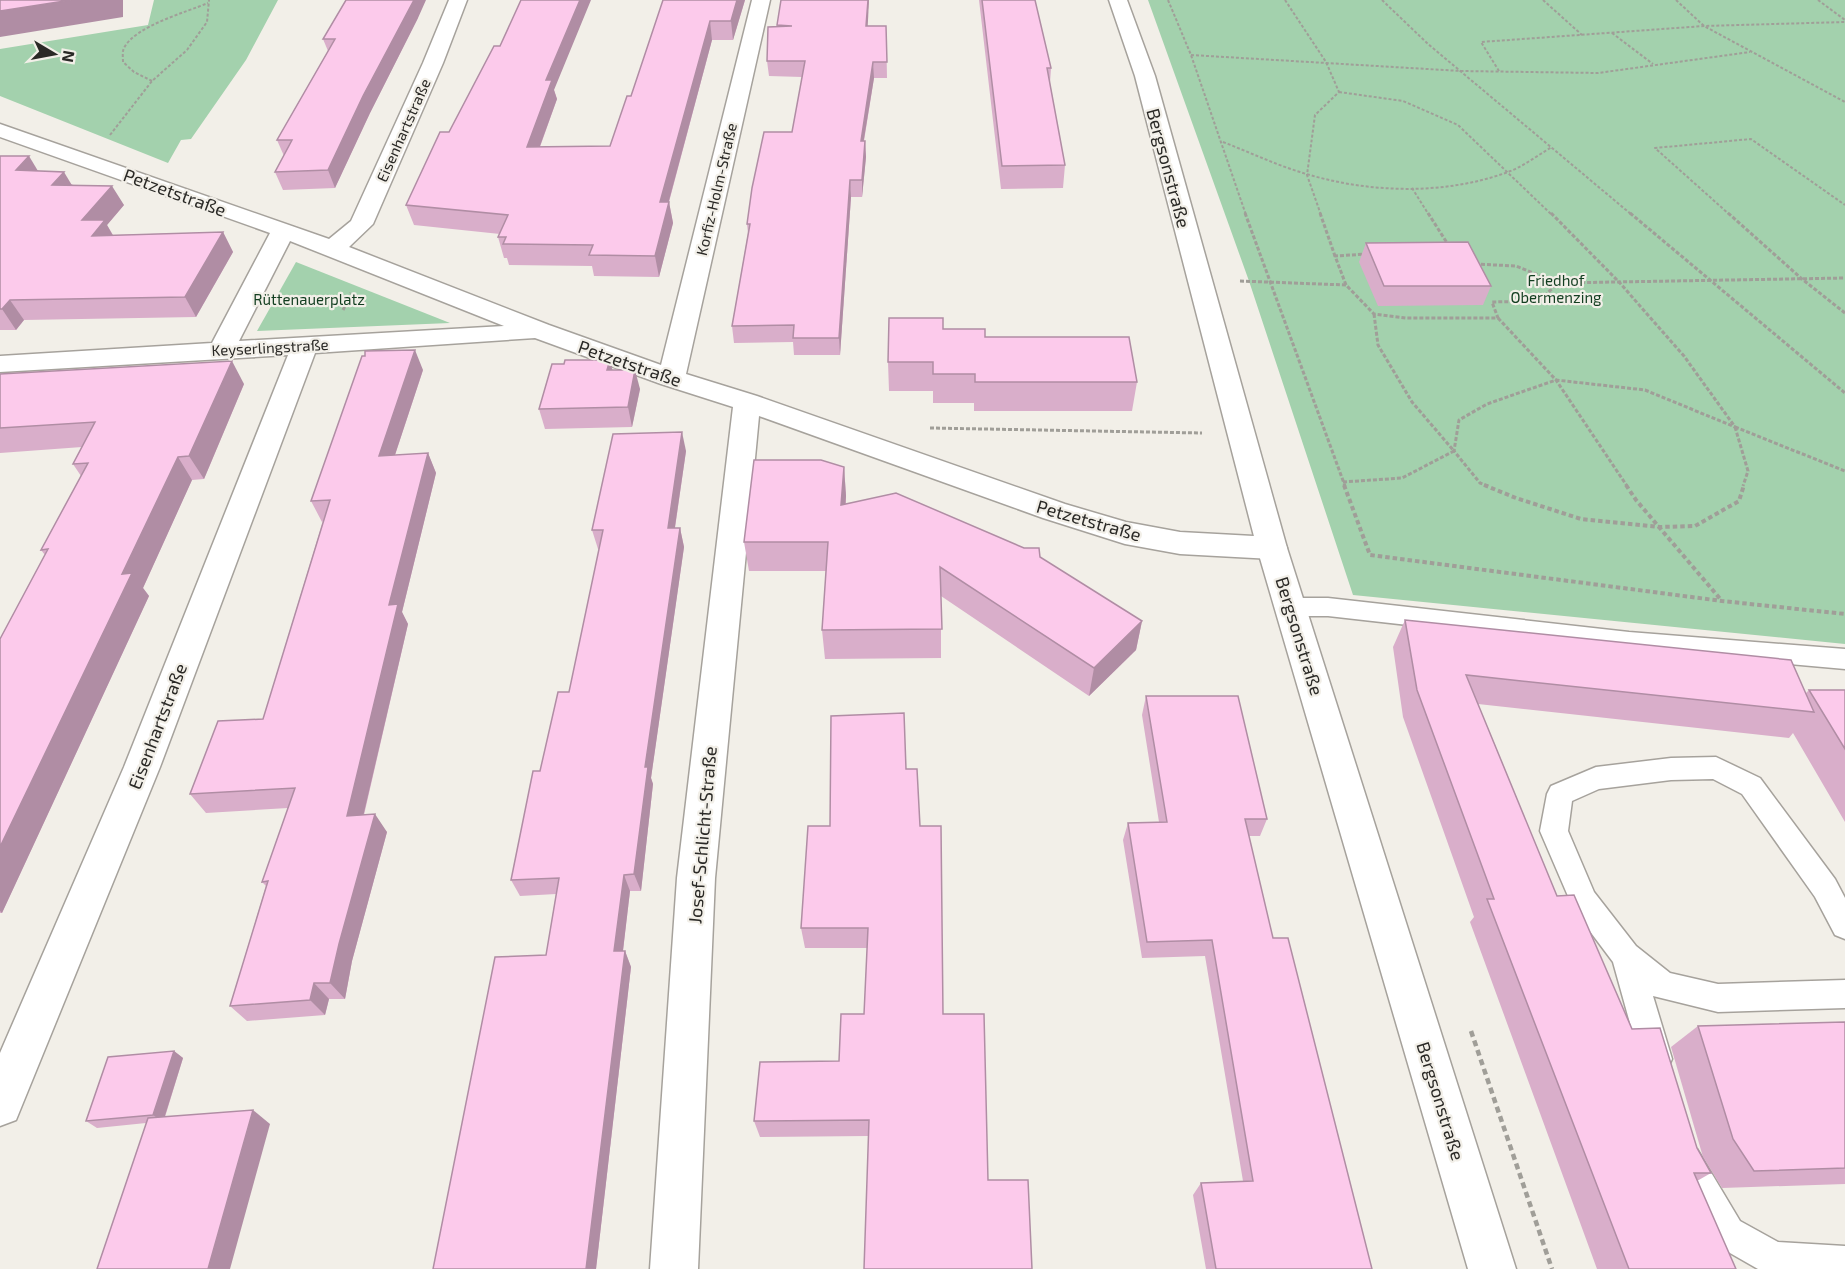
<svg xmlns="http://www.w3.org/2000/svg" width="1845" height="1269" font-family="'Exo 2',sans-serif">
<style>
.green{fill:#a3d1ad}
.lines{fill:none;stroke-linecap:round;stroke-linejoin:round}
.lane-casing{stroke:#a6a29c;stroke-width:3}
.street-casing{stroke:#a6a29c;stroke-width:3}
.secondary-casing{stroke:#a6a29c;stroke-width:3}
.path-far3{stroke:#a09e98;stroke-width:2;stroke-dasharray:3 2;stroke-linecap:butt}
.path-far2{stroke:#a09e98;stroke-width:3;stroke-dasharray:4 2;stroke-linecap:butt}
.path-far1{stroke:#a09e98;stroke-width:4;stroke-dasharray:4.5 3;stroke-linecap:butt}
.path{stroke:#a09e98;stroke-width:4.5;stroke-dasharray:6 4;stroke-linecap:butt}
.lane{fill:#fff;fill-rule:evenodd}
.street{fill:#fff;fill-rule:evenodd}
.secondary{fill:#fff;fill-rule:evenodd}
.wall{fill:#d9aeca}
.shaded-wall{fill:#b08da4}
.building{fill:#fccaeb;stroke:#b08da4;stroke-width:1.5}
.labels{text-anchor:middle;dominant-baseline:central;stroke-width:4.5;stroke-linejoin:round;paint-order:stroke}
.far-street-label{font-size:15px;fill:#2a2926;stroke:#f2efe8}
.far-park-label{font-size:15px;fill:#123e20;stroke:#f2efe8}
.street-label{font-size:18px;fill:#2a2926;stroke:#f2efe8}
</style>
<rect width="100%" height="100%" fill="#f2efe8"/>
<g class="green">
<polygon points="154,0 278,0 246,60 191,139 181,140 168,163 0,96 0,49 148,25"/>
<polygon points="1148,0 1845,0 1845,644 1353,595 1249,281"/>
<polygon points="296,262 450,323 257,331"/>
</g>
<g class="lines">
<g class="lane-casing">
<g id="lane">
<polygon points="1291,598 1328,598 1629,632 1845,649 1845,669 1629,650 1328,616 1291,616 1283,613 1279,607 1283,601"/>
<polygon points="1716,757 1760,778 1835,879 1845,898 1845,939 1835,935 1815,897 1742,794 1713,779 1671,780 1599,789 1572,801 1568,831 1594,892 1636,946 1670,973 1718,984 1845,980 1845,1008 1718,1012 1653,996 1672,1059 1667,1070 1656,1074 1645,1070 1640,1059 1613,962 1574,910 1540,831 1547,794 1551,786 1596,767 1671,758"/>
<polygon points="1685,1145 1697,1149 1740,1221 1778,1242 1845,1246 1845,1269 1758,1269 1716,1245 1669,1161 1673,1149"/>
</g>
</g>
<g class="street-casing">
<path id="street" d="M449,0h18l-24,63 -70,161 -24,23 200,78 112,40 91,-365h18l-84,374 71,22 308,108 61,18 54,10 92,5 11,3 4,8 -4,8 -11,3 -92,-5 -55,-10 -82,-26 -284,-102 -44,462 -17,391h-48l27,-391 56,-471 -72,-23 -126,-46 -220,15 -155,414 -144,353 -16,6v-73l124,-286 164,-412 -288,17v-16l212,-13 58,-110 -270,-96v-13l329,115 22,-18 72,-158zM290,241l214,85 -265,15z"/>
</g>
<g class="secondary-casing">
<polygon id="secondary" points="1109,0 1127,0 1155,76 1287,548 1516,1269 1468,1269 1257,548 1135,76"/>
</g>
<g class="path-far3">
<polyline points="1168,0 1191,55 1246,215"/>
<polyline points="1285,0 1326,62 1339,92 1315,115 1307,175 1321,215"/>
<polyline points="1382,0 1428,44 1632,215"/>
<polyline points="1543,0 1582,35"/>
<polyline points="1676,0 1704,26 1845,102"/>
<polyline points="1818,0 1845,20"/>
<polyline points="1612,33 1653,64"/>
<polyline points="1191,55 1461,71 1598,73 1750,52"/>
<polyline points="1499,71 1481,42 1704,26 1845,22"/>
<path d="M152,81l-18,-9 -11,-10c0,-5 -1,-10 1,-14 11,-22 63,-36 84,-45"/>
<polyline points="1339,92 1403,101 1458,125 1552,215"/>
<polyline points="110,135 152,81 187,50 207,22 209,0"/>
<path d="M1223,142c26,10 51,22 77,30 65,21 143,24 208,0 16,-6 30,-17 44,-25"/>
<polyline points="1412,188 1429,215"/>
<polyline points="1730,215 1655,148 1751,139 1845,205"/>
</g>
<g class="path-far2">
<polyline points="1245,213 1345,486"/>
<polyline points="1320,213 1335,256"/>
<polyline points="1428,213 1449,246"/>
<polyline points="1551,213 1619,282 1684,356 1735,427"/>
<polyline points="1630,213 1845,393"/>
<polyline points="1728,213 1802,279 1845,313"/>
<polyline points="1475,264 1516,266 1558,283"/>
<polyline points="1240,281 1346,285 1374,314 1406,318 1498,318 1492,302 1539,301 1558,283 1845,278"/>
<polyline points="1346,285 1335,256 1366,254"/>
<polyline points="343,310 351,293"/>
<polyline points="1498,318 1556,380 1627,486"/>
<polyline points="1735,427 1845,471"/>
<polyline points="1735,427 1748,471 1743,486"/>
<polyline points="930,428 1202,433"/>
<polyline points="1343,482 1402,478 1454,451 1412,402 1378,345 1374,314"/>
<polyline points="1488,486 1480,483 1454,451 1459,420 1487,404 1556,380 1645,390 1735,427"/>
</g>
<g class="path-far1">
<polyline points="1344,485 1370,555 1722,601 1845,614"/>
<polyline points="1484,485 1516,498 1581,519 1660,527 1695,526 1739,501 1744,485"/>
<polyline points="1626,485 1636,500 1722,601"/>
</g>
<polyline class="path" points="1471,1031 1552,1269"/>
<use href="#lane" class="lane"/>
<use href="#street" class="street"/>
<use href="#secondary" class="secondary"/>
</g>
<g class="wall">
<polygon points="663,0 745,0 733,40 712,40 669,202 673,223 659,277 594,276 592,266 509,265 507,258 504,258 498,237 500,234 414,225 406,205 449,132 554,90 557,99 540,147 610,146 631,96"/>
<polygon points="979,0 1035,0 1051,68 1050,83 1065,165 1063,188 1001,189"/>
<polygon points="418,18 370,113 335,188 283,190 275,172 284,156 277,140 328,51 323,39"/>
<polygon points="777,25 886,26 887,78 874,78 864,141 865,141 866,157 862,197 851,197 840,355 794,355 793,342 734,343 732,326 748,233 747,224 792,132 802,77 769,76 767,61"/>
<polygon points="0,156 124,205 107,225 113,235 223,232 233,252 196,317 24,320 16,330 0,330"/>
<polygon points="1366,243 1491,286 1483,305 1378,306 1359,262"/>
<polygon points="943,329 985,337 1137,382 1132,411 974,411 974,403 933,403 933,391 889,391 888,362"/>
<polygon points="564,364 612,370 640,389 632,427 545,429 539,409"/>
<polygon points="423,370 395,455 428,453 436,473 402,612 408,624 364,815 387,832 352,961 345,999 329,999 325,1015 247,1021 230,1006 266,886 262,882 288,808 206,813 190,794 263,719 323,521 322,522 311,501"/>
<polygon points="0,374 244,384 204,479 192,480 143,588 149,596 2,913 0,913 0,639 45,555 41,550 81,476 73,464 82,447 0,453"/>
<polygon points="686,451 675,528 680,528 684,547 651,778 653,784 641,891 630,891 623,951 625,951 631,967 596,1269 433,1269 546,955 556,894 520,896 511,880 540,771 569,692 599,549 598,549 592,530"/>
<polygon points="844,467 846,496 846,504 1040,557 1142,621 1136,650 1089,696 941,596 941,658 825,659 822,630 826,571 749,571 744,542"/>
<polygon points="1405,620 1806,693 1809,690 1845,690 1845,822 1793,733 1789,738 1478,704 1557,896 1711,1173 1697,1181 1736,1269 1597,1269 1470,922 1474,917 1403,717 1393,647"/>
<polygon points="1146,696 1267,819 1260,836 1249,836 1273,938 1372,1269 1206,1269 1193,1195 1201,1183 1243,1181 1205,956 1142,958 1123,840 1128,823 1159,822 1142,715"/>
<polygon points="906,769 920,826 943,1014 988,1180 1032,1269 868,1136 760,1137 754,1121 839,1061 864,1014 867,948 805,948 801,928 830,826"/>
<polygon points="1845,1022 1845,1184 1722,1188 1703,1157 1671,1047 1698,1026"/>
<polygon points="174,1051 183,1058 165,1117 270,1124 146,1123 97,1128 86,1121"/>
</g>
<g class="shaded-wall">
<polygon points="71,0 123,0 123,17 0,37 0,11"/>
<polygon points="414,0 426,0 418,18 370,113 335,188 328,170 363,96"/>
<polygon points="580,0 591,0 554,90 557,99 532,168 527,147 546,80"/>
<polygon points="737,0 745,0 733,40 731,21"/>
<polygon points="868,0 869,0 867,41 866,26"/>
<polygon points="710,21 712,40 663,223 660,202"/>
<polygon points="873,62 874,78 861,157 861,141"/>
<polygon points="865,141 866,157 862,197 862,180"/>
<polygon points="29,156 41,176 16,170"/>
<polygon points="64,172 76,192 52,185"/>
<polygon points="850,180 851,197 840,355 839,338"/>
<polygon points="112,186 124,205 107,225 116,241 104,256 82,220"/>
<polygon points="669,202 673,223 659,277 655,256"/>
<polygon points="223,232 233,252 196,317 185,297"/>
<polygon points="10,300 24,320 16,330 2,309"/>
<polygon points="415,350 423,370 388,476 379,456"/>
<polygon points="610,360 615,380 607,370"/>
<polygon points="232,361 244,384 204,479 189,456"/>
<polygon points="635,370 640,389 632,427 628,407"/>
<polygon points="682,432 686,451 672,547 668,528"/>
<polygon points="428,453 436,473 402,612 408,624 359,834 347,816 389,605"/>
<polygon points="178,457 192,480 143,588 149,596 2,913 0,911 0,847 122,574"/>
<polygon points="844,467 846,496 843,535 841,505"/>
<polygon points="680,528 684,547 651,778 653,784 641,891 634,874 645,767"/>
<polygon points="1142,621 1136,650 1089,696 1094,668"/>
<polygon points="375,814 387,832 352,961 345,999 330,983 339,944"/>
<polygon points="624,875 630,891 621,967 614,951"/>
<polygon points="625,951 631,967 596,1269 586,1269"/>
<polygon points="314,983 329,999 325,1015 310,1000"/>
<polygon points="174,1051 183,1058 163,1122 153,1115"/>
<polygon points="253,1110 270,1124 230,1269 208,1269"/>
</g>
<g class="building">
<polygon points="0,0 71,0 0,11"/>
<polygon points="346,0 414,0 363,96 328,170 275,172 292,140 277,140 335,39 323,39"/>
<polygon points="521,0 580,0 546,80 552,80 527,147 610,146 627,96 631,96 663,0 737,0 731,21 710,21 660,202 669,202 655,256 589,255 593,245 503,244 506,237 498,237 508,215 406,205 440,132 449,132 494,46 500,46"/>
<polygon points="781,0 868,0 866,26 886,26 887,62 873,62 861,141 865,141 862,180 850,180 839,338 793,338 794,325 732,326 750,224 747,224 752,188 764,132 792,132 805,61 767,61 768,27 792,26 777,25"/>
<polygon points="982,0 1035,0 1051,68 1047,68 1065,165 1002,166"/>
<polygon points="0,156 29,156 16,170 64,172 52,185 112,186 82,220 105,220 92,236 223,232 185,297 10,300 2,309 0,309"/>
<polygon points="1468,242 1491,286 1384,286 1366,243"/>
<polygon points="889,318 943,318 943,329 985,329 985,337 1129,337 1137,382 975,382 975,374 933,374 933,362 888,362"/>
<polygon points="415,350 379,456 428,453 389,605 398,604 347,816 375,814 339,944 330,983 314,983 310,1000 230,1006 268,881 262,882 295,788 190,794 218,721 263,719 330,500 311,501 362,356 365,356 365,351"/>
<polygon points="565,360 610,360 607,370 635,370 628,407 539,409 552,364 564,364"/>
<polygon points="232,361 189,456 178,457 122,574 132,573 0,847 0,639 48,549 41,550 88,463 73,464 95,422 0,428 0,374"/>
<polygon points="682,432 668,528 680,528 645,767 648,767 634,874 624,875 614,951 625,951 586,1269 433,1269 495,957 546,955 559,878 511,880 533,771 540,771 558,692 569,692 603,530 592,530 613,434"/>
<polygon points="754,460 821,460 844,467 841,505 896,493 1024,548 1039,548 1040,557 1142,621 1094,668 940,567 942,629 822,630 828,542 744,542"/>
<polygon points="1405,620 1791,660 1814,712 1466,675 1557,896 1574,895 1632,1029 1660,1028 1697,1148 1711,1173 1694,1173 1736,1269 1629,1269 1487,899 1494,899 1417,690"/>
<polygon points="1809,690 1845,690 1845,749"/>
<polygon points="1146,696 1238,696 1267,819 1245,819 1273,938 1288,938 1372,1269 1216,1269 1201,1183 1253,1181 1212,940 1147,942 1128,823 1167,822"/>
<polygon points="904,713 906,769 917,769 920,826 941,826 943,1014 984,1014 988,1180 1028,1180 1032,1269 864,1269 869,1120 754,1121 760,1062 839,1061 841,1014 864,1014 868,928 801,928 808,826 830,826 831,716"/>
<polygon points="1845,1022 1845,1168 1754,1171 1733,1139 1698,1026"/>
<polygon points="174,1051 153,1115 86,1121 108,1057"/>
<polygon points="253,1110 208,1269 97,1269 148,1118"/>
</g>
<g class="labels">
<g class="far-street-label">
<text transform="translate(403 130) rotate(-66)">Eisenhartstraße</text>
<text transform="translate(716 189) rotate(-77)">Korfiz-Holm-Straße</text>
<text transform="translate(270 347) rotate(-3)">Keyserlingstraße</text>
</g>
<g class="far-park-label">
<text x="1556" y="280">Friedhof<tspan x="1556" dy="17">Obermenzing</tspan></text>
<text x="309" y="299">Rüttenauerplatz</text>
</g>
<g class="street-label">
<text transform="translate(1169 168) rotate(75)">Bergsonstraße</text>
<text transform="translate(175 192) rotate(20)">Petzetstraße</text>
<text transform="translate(630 363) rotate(19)">Petzetstraße</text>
<text transform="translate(1089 520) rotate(16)">Petzetstraße</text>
<text transform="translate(1300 636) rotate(73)">Bergsonstraße</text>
<text transform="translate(157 726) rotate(-69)">Eisenhartstraße</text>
<text transform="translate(702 835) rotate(-85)">Josef-Schlicht-Straße</text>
<text transform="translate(1441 1101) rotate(73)">Bergsonstraße</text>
</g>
</g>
<g transform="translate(54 54) rotate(100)" stroke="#f2efe8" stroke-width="4.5" paint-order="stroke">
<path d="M0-4.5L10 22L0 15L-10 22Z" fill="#2a2926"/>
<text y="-9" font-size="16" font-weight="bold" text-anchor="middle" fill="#2a2926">N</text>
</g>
</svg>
